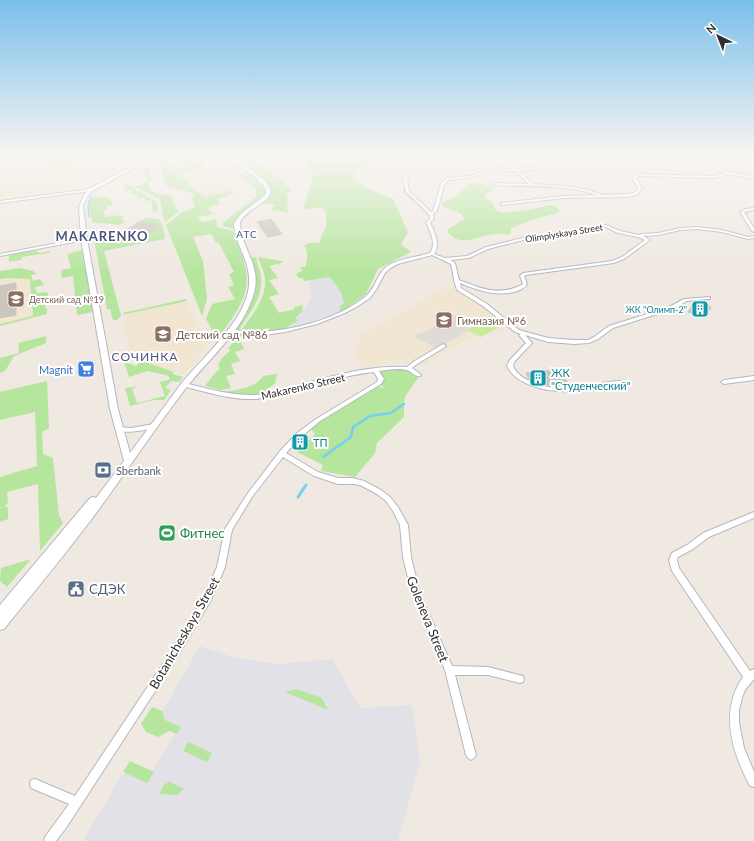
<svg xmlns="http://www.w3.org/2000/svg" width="754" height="841" font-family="Lato,sans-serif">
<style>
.industrial{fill:#e3e1e8}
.education{fill:#f0e6d1}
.green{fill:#b6e59e}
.pitch{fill:#c9ec9a}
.plaza{fill:#dfdcd8}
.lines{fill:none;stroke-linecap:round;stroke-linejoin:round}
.stream-far2{stroke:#75cff0;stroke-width:1.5}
.stream-far1{stroke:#75cff0;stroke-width:2.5}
.stream{stroke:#75cff0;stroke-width:3}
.building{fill:#cbc7bf;stroke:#cbc5ba}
.minor-casing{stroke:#b4b7c1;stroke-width:2}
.tertiary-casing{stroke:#b4b7c1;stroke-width:2}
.minor{fill:#fff;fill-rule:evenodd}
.tertiary{fill:#fff;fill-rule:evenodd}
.labels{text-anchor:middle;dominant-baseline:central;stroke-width:4;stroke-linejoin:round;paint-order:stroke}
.far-street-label{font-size:9px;fill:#2e2e2e;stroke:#fff}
.far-education-label{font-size:9px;fill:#785e54;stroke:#fff;text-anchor:start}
.far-culture-label{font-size:9px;fill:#0d838f;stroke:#fff;text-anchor:end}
.far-neighbourhood-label{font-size:10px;letter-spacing:1px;fill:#4d5680;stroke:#fff}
.education-label{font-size:11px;fill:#785e54;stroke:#fff;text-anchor:start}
.shop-label{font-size:11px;fill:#366cbe;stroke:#fff;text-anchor:end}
.culture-label{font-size:11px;fill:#0d838f;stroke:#fff;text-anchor:start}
.street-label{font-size:11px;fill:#2e2e2e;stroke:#fff}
.service-label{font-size:11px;fill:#4e5e75;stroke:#fff;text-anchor:start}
.neighbourhood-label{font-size:12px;letter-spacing:1px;fill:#4d5680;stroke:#fff}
.far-district-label{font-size:13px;font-weight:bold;letter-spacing:1px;fill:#4d5680;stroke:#fff}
.near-leisure-label{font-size:13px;fill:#27864d;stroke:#fff;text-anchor:start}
.near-service-label{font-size:13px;fill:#4e5e75;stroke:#fff;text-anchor:start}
.near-street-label{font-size:13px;fill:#2e2e2e;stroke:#fff}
</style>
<rect width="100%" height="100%" fill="#efe9e1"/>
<g class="industrial">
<polygon points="330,277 342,294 345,303 340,306 340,313 296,328 289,323 302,312 312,296 308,281"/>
<polygon points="200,646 236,658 280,664 332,659 361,708 412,705 420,763 398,841 83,841 121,776 134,769 150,776 179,726 165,720 162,711"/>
</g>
<g class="education">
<polygon points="26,154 69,154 108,173 78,188 0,200 0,185 43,178 43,172 48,169 44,168 40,169 18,157"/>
<polygon points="227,167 235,173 244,178 252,187 204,197 187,183 181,174"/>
<polygon points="8,278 30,279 33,316 0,324 0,279"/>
<polygon points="452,285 490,311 509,328 466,340 424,365 419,366 403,361 362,367 353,356 361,334"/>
<polygon points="187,301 207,347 183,375 131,357 122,320 126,317 126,314"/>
</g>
<g class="green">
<path d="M171,154h14l1,2 14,-2 4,12 -9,4v1l-14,3 6,9 17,14 27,-6 3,2 -5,1 1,2 -11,2 -1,3 2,3 -9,2 -3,3 5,5 -15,3 4,5 14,-3 1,7 3,2 13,3c21,53 19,60 -14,106l-6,-5 -7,-13 6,-15 23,-5 -7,-12 6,-2 -5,-11 5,-2 -15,-29h-3l-5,-9 -18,3 10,24 4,38 -5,17 -36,-91 15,-12 14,-6 -3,-9 2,-1 -2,-4 -26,-7 -4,-9 -2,-12 -7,-2 12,-8 9,3 -7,1 3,6h3l2,4 12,-2 -5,-9z"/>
<path d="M292,154h74l1,8 -15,14 13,11 28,12 15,33 -7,12 10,8 -33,17 -12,25 -26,19v-7l4,-3 -2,-9 -12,-17 -25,4 -3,-3h-3l-3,-4 7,-4 -3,-3h5c3,-8 3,-15 -1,-22l7,-2h8l7,-17v-14l-4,-5 -19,3 10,-36 -9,-15z"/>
<path d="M244,157l5,1 6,7 5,-1 6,8 5,-1 6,7h3l11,13 -5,2 2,4 -2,1 3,4 -3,1 2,4 -2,1 3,4 -19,-2 6,-5 -14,-2 9,-10c0,-11 -14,-18 -22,-24l6,-1 -1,-2h-4l-10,-6z"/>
<path d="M151,167l7,1 -10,2 2,6 3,3 -5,3 1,7 6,4 16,3 7,16 -13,10c-4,-8 -1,-16 -6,-23l-26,-13 9,-1 2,-3 5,-1 -6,-9 2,-4z"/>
<path d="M241,173c3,0 5,-1 7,0 8,3 18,13 17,21l-30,26 -1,9 -11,-3v-3l33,-26v-8l-12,-11 -7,-4z"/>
<path d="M128,183c5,7 28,16 30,22 0,2 0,4 0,6l-5,1 -2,-12 -6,1v-4l-7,1v-5l-6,1 -1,-4 -6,1 -1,-7z"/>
<path d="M471,183l10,1 14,5 -10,5v5l6,2c3,4 3,8 7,10 6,4 42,-3 50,-6l7,1 4,4 -1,3 -27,7 -20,8 -1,6c-5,1 -10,-1 -16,0 -16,2 -36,15 -47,-4l17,-11 -2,-5 -21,-9c3,-5 7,-4 12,-7 5,-3 12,-9 15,-14z"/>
<polygon points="92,197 109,198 113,205 106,206 107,209 103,210 105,217 121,215 123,217 122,220 126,221 119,225 92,222 89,207"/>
<polygon points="146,218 159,219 163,227 165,239 104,251 121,316 117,320 113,320 110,309 107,309 94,240 111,236 116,239 138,241 162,225 141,221"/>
<polygon points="32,249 40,253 50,251 50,253 22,257 21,260 9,262 9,254"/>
<polygon points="82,250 93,312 77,315 73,276 62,278 61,270 71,268 67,254"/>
<path d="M256,257c1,7 5,14 5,21 2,20 -12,36 -22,52l-4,-1 17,-29 3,-16 -5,-26z"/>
<path d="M258,257l24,4v2l-13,3 9,12 -9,2 10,14 -10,3 10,16 16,-4 -1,-2 9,-2 -1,7 -7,6 3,2 -13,9 -15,2 -1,-3 -6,1v3l-22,-1c11,-17 26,-32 24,-53 -1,-7 -5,-15 -7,-21z"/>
<polygon points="20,268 33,271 37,274 31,275 33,281 40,279 44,285 35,287 37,293 46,292 48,293 45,308 47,308 47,314 0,326 0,324 33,316 30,279 8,278 0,279 0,271"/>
<polygon points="186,299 187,301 126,314 124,315 123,313"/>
<polygon points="239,334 265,334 240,340 244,349 235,352 240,361 231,364 235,374 226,376 231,388 221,390 205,386 215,373 220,369 218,365 222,358 231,350 228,349"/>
<polygon points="46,336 46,343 14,356 5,371 0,373 0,358 19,353 18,343"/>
<polygon points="142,361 174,372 172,374 183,377 179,382 171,381 165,388 171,390 164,400 153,400 130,406 125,388 139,386 132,389 137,403 165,396 160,382 169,380 169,376 148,371 129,377 124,362 136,366"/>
<polygon points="402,367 418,375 418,378 406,395 404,401 404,417 377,443 375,453 355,477 321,471 323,465 297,452 315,434 312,430 308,427 376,385 386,390 379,383 375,369"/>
<path d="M277,374l-2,9c-19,18 -33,13 -57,10 15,-3 36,-3 45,-17z"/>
<polygon points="47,381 49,428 42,432 43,454 53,458 59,516 63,523 40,551 38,484 7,492 8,503 5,506 6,507 8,507 8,519 0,522 0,508 2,507 0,507 0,477 37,466 35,412 0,420 0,392"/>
<polygon points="31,559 7,587 0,581 1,568"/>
<polygon points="296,689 322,698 328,710 285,692"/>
<polygon points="152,707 162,711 165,720 181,727 177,734 169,731 158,737 146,732 141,724"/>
<polygon points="188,742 212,753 207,762 183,751"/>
<polygon points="130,761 154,772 147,783 123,772"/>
<polygon points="168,781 184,789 177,795 159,794 165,783 167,784"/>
</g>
<g class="pitch">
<polygon points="32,154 61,154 76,162 69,168 51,169 30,158 29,155"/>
<polygon points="484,320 499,327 481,337 467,330"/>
</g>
<polygon class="plaza" points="459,313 477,322 466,329 469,331 437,349 414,336 421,332 423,333 447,320 444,317 449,319"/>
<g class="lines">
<g class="stream-far2">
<polyline points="404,190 406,194 418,203"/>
<polyline points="89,217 88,206 91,197"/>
</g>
<polyline class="stream-far1" points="323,457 351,437 353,427 370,416 391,413 404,404"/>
<polyline class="stream" points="298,497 306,485"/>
</g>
<g class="building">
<polygon points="271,219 282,234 268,237 257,222"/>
<polygon points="140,221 161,225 147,235 125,231"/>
<polygon points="16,283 16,315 0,318 0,286"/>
<polygon points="695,302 711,307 705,317 688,312"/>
<polygon points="560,369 569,385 558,386 543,384 529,379 526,373"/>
</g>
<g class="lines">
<g class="minor-casing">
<g id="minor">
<polygon points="16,154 20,154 0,162 0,160"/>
<polygon points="80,154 84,154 127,172 124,173"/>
<polygon points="245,154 249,154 237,163 235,163 235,161"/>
<path d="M402,154h2l3,8 10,9 -10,6 2,14 22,21 2,-1 8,-28 6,-5 23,-2 25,-8 19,1 -9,-11 -12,-4c13,0 16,5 24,15l71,-7v2h-1l-68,7 14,13 41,3 14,3 12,4 1,1 31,-1 5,-3 1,-4 -6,-9 5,-4 77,2 11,-3 -33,-19h3l12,7 -3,-7h3l3,8 16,9 28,6v2l-25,-5 -15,4 -76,-2 -2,2 6,9c-4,9 -8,9 -17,10l-61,1 -62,7h-1v-2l63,-7 33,-1c-34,-11 -69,-8 -104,-10l-2,-1 2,-1 36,1 -14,-13 -20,-1 -25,8 -21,2 -4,3 -8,28 -4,3 1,5 -4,3c4,10 11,21 4,32l11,4 22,-2 19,-9 45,-11 75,-11 14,6 19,4 2,-1 18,-1 21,-5 17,-1 25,3 26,7 6,-1v2l-6,1 -26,-7 -25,-3 -17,1 -21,5 -16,1 7,4 -26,19 -10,4 -88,12 -2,1 3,8c-2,4 -4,4 -7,6 -20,8 -41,1 -60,-7l1,5 26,16 32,26 29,8 26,2h14l6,-3 15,-11 60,-19 15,-8 26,-2v2h-2l-21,2 -14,8 -60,19 -15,11 -9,4 -15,1 -26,-2 -23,-7 7,8 -18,19 -1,4c4,9 12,13 21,17 24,9 44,4 68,0 8,-1 17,-3 25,-2l1,1 -3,2c-34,3 -61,14 -95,1 -10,-4 -18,-9 -23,-19l2,-5 17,-18 -7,-8 2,-1 -6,-2 -32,-26 -26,-16 -3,-10v-1l-3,-15 -19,-9 -34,9 -6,3 -7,6 -9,17 -6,8 -12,8 -13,7 -28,11 -32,8 -28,4 -13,-2 -16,-3v-2h2c9,1 18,4 27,3 35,-1 82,-13 109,-36 11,-9 10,-23 23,-31 13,-7 28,-8 41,-12 7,-10 0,-21 -4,-31l4,-3 -1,-5 -23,-22 -3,-15 10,-6 -9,-9zM606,227l12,6 20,4 7,3 -23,17 -10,4 -89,12 -3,3 3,8 -1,1c-24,11 -40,4 -63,-5l-4,-17 -5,-3 19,-2 19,-9 43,-11z"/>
<polygon points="90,189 91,189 91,191 0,203 0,201"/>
<polygon points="754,208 754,210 744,212 754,228 754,232 752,231 740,212 745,209"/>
<polygon points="84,238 86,239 85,240 0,256 0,254"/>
<path d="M443,344l2,1 1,1 -1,1 -28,17 -5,4 8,6 1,1 -1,1c-5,1 -7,-3 -11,-5 -8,-4 -22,-1 -30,0l5,8 -3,5 -61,37 -19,16 -15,16 32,19 20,6h15l11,3 17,9 9,7 8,10 10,18 3,32 9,37 32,72 36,1 35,9 1,3 -1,3 -3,1 -32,-8h-33l21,80 -2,3 -3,2 -3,-2 -2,-3 -21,-85 -33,-76 -9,-37 -3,-32 -7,-14 -7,-10 -9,-7 -17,-9 -7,-1h-15l-24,-8 -31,-19 -31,40 -20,33 -7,37 -14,33 -35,59 -110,169 -10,13h-12l1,-4 24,-33 -38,-16 -1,-4 1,-4 4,-1 40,17 95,-143 35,-58 12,-28 8,-38 23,-36 32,-42 17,-18 19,-14 61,-37 1,-3 -4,-7c-27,3 -54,11 -80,18 -13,4 -26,8 -39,9 -24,1 -49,-7 -72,-13l-1,-1 1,-1 2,-1c24,6 47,13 72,12 50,-9 99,-31 150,-28l6,-5z"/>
<polygon points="754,376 754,380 724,384 721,382 724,380"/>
<path d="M154,424l3,2 -1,1c-10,3 -32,8 -40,2l3,-2 12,1z"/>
<path d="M754,512v6l-45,19 -16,12 -15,8 -1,3 2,8 71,103 4,-2v10l-9,11 -3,8 -3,12v13l5,25 10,24v15l-4,-1c-18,-34 -31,-75 -7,-109l-71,-106 -3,-11 3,-7 15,-8 16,-12z"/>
</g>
</g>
<g class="tertiary-casing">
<g id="tertiary">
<polygon points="14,154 20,154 0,160 0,158"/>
<path d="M156,154h5l-69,37 -6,8 -3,8 4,32 31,170 12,44c17,-23 34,-46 51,-69 21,-26 66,-65 68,-99 2,-25 -15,-41 -15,-62l8,-10 21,-16 3,-3v-5l-12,-13 -32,-22h5c9,7 41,24 43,35 2,7 -5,12 -10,15 -7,6 -17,10 -20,19 0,24 22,42 14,70 -10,37 -45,65 -68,95 -33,43 -63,89 -95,132 -28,37 -58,73 -87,109l-4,1v-25l90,-107 3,-1 3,1 28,-37 -14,-52 -29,-170 -2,-32 3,-8 6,-10z"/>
</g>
</g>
<use href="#minor" class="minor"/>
<use href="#tertiary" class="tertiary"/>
</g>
<linearGradient id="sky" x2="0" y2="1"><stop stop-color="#7abfeb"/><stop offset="0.57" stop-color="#f8f5f2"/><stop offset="1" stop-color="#f8f5f2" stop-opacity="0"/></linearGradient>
<rect width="754" height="272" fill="url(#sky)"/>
<defs>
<g id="school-square" transform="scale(0.9)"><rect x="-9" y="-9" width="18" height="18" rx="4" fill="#8d6e63" stroke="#fff"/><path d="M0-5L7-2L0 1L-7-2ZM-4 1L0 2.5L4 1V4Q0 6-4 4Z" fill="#fff"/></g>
<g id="building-square" transform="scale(0.9)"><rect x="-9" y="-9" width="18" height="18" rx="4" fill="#0f9aa8" stroke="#fff"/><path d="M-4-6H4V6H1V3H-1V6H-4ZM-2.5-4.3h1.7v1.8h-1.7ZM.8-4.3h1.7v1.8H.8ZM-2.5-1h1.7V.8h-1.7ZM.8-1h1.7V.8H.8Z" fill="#fff"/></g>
<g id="university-square" transform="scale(0.9)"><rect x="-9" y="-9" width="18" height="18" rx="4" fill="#8d6e63" stroke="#fff"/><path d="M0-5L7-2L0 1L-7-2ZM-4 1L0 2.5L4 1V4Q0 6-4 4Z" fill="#fff"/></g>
<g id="supermarket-square" transform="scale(0.9)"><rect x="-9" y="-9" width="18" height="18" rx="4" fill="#3f7fe0" stroke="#fff"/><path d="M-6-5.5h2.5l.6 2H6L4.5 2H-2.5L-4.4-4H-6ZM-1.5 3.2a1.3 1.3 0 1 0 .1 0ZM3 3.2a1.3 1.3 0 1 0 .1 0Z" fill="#fff"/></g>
<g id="bank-square" transform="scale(0.9)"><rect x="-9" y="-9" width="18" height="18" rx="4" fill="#5c6f8a" stroke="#fff"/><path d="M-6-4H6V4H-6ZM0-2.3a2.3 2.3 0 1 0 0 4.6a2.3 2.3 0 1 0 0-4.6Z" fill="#fff"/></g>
<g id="stadium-square" transform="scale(0.9)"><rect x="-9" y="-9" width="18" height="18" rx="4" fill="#2e9e5b" stroke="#fff"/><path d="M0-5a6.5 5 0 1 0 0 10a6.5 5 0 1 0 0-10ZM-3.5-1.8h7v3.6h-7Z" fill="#fff"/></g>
<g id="civic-square" transform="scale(0.9)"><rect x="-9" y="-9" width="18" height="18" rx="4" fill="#5c6f8a" stroke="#fff"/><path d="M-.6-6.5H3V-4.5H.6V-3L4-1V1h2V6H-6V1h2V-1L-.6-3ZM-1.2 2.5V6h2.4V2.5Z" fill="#fff"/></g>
</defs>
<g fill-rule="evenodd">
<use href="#school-square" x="16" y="299"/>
<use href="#building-square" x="700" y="309"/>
<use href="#university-square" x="444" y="320"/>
<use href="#school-square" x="163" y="334"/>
<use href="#supermarket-square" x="86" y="369"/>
<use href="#building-square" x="538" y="378"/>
<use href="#building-square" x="300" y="442"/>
<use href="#bank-square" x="103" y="470"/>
<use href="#stadium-square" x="167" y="533"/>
<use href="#civic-square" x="76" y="589"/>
</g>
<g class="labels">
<g class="far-street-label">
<text transform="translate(564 233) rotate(-9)">Olimpiyskaya Street</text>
</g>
<g class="far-education-label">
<text x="29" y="299">Детский сад №19</text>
</g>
<g class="far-culture-label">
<text x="687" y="309">ЖК "Олимп-2"</text>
</g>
<g class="far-neighbourhood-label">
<text x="247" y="234">АТС</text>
</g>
<g class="education-label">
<text x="457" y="320">Гимназия №6</text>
<text x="176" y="334">Детский сад №86</text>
</g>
<g class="shop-label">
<text x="73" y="369">Magnit</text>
</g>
<g class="culture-label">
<text x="551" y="372">ЖК<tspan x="551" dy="13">"Студенческий"</tspan></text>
<text x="313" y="442">ТП</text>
</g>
<g class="street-label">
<text transform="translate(303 386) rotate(-13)">Makarenko Street</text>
</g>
<g class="service-label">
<text x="116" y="470">Sberbank</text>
</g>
<g class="neighbourhood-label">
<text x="145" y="356">СОЧИНКА</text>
</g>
<g class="far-district-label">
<text x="102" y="236">MAKARENKO</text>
</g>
<g class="near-leisure-label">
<text x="180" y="533">Фитнес</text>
</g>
<g class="near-service-label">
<text x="89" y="589">СДЭК</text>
</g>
<g class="near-street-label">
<text transform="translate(428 619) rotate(68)">Goleneva Street</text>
<text transform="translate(184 633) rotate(-60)">Botanicheskaya Street</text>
</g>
</g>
<g transform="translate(718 36) rotate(317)" stroke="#ffffff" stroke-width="3" paint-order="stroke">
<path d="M0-3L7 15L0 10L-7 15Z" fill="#2e2e2e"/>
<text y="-6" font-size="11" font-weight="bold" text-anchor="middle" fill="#2e2e2e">N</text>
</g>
</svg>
